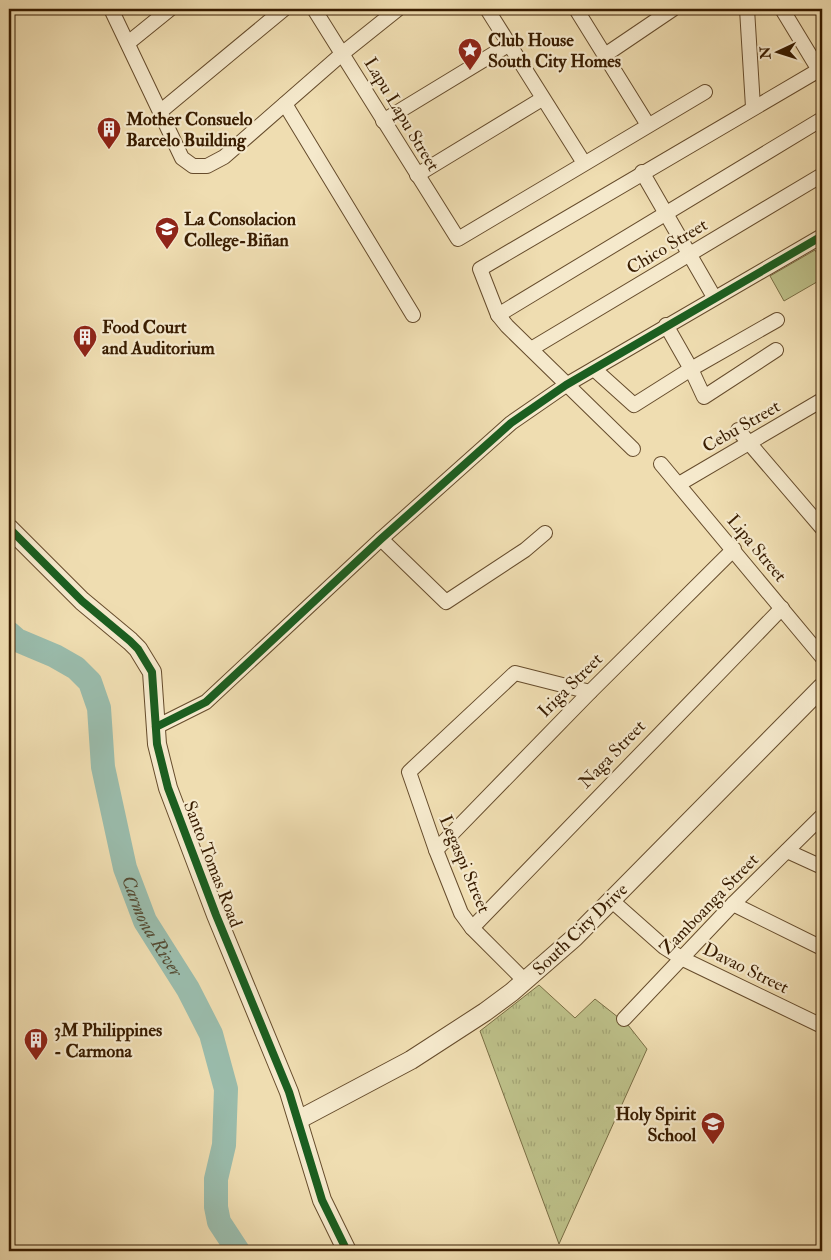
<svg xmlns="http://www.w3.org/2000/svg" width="831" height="1260" font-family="'IM FELL Double Pica',serif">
<defs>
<pattern id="grass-tufts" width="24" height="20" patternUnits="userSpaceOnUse" patternTransform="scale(1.25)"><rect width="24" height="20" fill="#bdc089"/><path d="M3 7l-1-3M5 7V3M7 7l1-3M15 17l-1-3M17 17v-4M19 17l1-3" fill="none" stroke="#a3a474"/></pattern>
</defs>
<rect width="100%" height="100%" fill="#efddb1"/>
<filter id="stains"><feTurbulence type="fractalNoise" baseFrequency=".004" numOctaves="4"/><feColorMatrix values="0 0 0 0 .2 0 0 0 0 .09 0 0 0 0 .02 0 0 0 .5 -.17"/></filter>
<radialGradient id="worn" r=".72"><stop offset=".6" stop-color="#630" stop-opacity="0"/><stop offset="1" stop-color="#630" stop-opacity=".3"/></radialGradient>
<polygon fill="url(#grass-tufts)" stroke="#7a6e44" points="539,985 575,1018 595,999 628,1025 647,1049 559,1244 480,1031"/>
<polygon fill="#bdc089" stroke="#7a6e44" points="815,250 822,263 822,279 784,301 770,276"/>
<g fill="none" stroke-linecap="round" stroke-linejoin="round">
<path stroke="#9abcac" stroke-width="24" id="s1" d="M 9,633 L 17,640 L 55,656 L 76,668 L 90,682 L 99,708 L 103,767 L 125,868 L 145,921 L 188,989 L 211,1034 L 226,1089 L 224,1145 L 216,1179 L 216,1207 L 219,1222 L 238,1251"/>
<defs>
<g id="minor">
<polyline points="111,9 182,158 193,166 207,166 224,157 343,53 398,9"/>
<polyline points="314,9 458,239 705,92"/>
<polyline points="487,9 584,163"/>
<polyline points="576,9 648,125"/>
<polyline points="747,9 753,107"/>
<polyline points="782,9 822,75"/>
<polyline points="128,43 170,9"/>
<polyline points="605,55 673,9"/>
<polyline points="285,104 413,315"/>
<polyline points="161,111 284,9"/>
<polyline points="383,121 508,45"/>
<polyline points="642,172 714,297"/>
<polyline points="417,175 542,99"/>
<polyline points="498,315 822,119"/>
<polyline points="666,325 691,369 704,397 776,350"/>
<polyline points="531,349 822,175"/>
<polyline points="594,369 634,405 691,369 777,320"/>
<polyline points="738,430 822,528"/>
<polyline points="633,449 507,326 498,315 480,269 819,70"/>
<polyline points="661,464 822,657"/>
<polyline points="679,484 822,400"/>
<polyline points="381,539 446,602 525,550 545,533"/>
<polyline points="156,727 206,702 381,539 511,423 566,385 822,236"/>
<polyline points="436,850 590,692 734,549"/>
<polyline points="787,851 822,867"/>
<polyline points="611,900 664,947 683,959 822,1026"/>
<polyline points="733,904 822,948"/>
<polyline points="472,928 782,608"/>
<polyline points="525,981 472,928 461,913 436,850 409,772 515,673 590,692"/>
<polyline points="624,1019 733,904 822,816"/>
</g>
<g id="tertiary">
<polyline points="9,528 82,601 130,641 138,649 152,672 157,744 168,788 216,915 289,1092 322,1200 347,1251"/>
<polyline points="298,1120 411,1060 485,1012 512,992 574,938 822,687"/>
</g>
</defs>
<use href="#minor" stroke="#664c2c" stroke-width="16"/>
<use href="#tertiary" stroke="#664c2c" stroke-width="20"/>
<use href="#minor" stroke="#f5e9cc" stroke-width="14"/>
<use href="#tertiary" stroke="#f5e9cc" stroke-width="18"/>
<defs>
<g id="cycleway">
<polyline points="9,528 82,601 130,641 138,649 152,672 157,744 168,788 216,915 289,1092 322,1200 347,1251"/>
<polyline points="156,727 206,702 381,539 511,423 566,385 822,236"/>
</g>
</defs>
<use href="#cycleway" stroke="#f5e9cc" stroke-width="11"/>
<use href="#cycleway" stroke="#1b5e20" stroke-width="8"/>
</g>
<defs>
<symbol id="sight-pin" viewBox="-11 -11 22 30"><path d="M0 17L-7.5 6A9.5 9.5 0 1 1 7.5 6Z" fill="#8f2418" stroke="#f5e9cc"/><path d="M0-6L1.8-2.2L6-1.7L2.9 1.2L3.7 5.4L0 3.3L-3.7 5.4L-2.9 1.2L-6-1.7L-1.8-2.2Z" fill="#fff"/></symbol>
<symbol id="building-pin" viewBox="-11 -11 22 30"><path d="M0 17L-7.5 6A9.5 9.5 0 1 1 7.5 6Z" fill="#8f2418" stroke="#f5e9cc"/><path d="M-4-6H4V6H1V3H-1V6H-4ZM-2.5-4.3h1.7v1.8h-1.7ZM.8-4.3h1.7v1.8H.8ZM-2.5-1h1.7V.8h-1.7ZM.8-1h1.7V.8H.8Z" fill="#fff"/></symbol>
<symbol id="university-pin" viewBox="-11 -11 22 30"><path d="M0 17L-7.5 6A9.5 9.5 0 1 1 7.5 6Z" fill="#8f2418" stroke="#f5e9cc"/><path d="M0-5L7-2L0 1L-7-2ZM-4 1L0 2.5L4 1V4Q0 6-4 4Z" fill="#fff"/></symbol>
<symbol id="school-pin" viewBox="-11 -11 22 30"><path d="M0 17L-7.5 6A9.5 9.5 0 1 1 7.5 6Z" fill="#8f2418" stroke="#f5e9cc"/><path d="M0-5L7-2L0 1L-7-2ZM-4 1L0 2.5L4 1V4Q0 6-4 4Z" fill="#fff"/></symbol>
</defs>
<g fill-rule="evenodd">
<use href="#sight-pin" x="456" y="36" width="28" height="38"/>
<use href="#building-pin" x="95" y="115" width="28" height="38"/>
<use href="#university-pin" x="153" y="215" width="28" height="38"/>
<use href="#building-pin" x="71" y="323" width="28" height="38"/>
<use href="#building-pin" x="22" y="1026" width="28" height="38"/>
<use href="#school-pin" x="699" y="1110" width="28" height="38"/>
</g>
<g text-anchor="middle" stroke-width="4.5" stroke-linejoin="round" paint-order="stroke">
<g font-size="18" font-weight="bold" fill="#381c00" stroke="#f5e9cc" text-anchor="start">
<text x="488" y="46">Club House<tspan x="488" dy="21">South City Homes</tspan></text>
<text x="126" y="125">Mother Consuelo<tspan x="126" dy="21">Barcelo Building</tspan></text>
<text x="184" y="225">La Consolacion<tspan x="184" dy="21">College-Biñan</tspan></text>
<text x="102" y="333">Food Court<tspan x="102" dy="21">and Auditorium</tspan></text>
<text x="54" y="1036">3M Philippines<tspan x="54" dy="21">- Carmona</tspan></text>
<text x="696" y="1120" text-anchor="end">Holy Spirit<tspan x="696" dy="21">School</tspan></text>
</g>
<g font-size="18" fill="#381c00" stroke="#f5e9cc">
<text transform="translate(402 114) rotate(59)" y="6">Lapu Lapu Street</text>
<text transform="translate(667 246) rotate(-31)" y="6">Chico Street</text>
<text transform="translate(741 426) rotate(-30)" y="6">Cebu Street</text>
<text transform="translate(757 548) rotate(50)" y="6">Lipa Street</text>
<text transform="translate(570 685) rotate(-45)" y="6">Iriga Street</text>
<text transform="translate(612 754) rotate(-46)" y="6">Naga Street</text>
<text transform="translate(213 864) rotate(69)" y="6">Santo Tomas Road</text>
<text transform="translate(465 864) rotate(67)" y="6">Legaspi Street</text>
<text transform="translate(709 904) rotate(-46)" y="6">Zamboanga Street</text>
<text transform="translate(580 929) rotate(-44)" y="6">South City Drive</text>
<text transform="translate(746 968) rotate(26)" y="6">Davao Street</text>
</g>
<g font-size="19" font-style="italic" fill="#554c34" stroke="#f5e9cc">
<text dy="7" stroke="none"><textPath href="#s1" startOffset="350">Carmona River</textPath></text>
</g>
</g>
<rect width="831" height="1260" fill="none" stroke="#efddb1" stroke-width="30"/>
<rect x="10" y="10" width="811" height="1240" fill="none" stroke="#381c00" stroke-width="2.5"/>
<rect x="15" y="15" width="801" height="1230" fill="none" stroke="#381c00"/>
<g transform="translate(778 52) rotate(266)" stroke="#f5e9cc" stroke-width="4" paint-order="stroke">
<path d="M0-4L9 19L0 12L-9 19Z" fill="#381c00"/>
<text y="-8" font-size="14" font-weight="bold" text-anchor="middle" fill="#381c00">N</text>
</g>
<rect width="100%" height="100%" filter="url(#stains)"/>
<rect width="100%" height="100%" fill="url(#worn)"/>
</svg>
